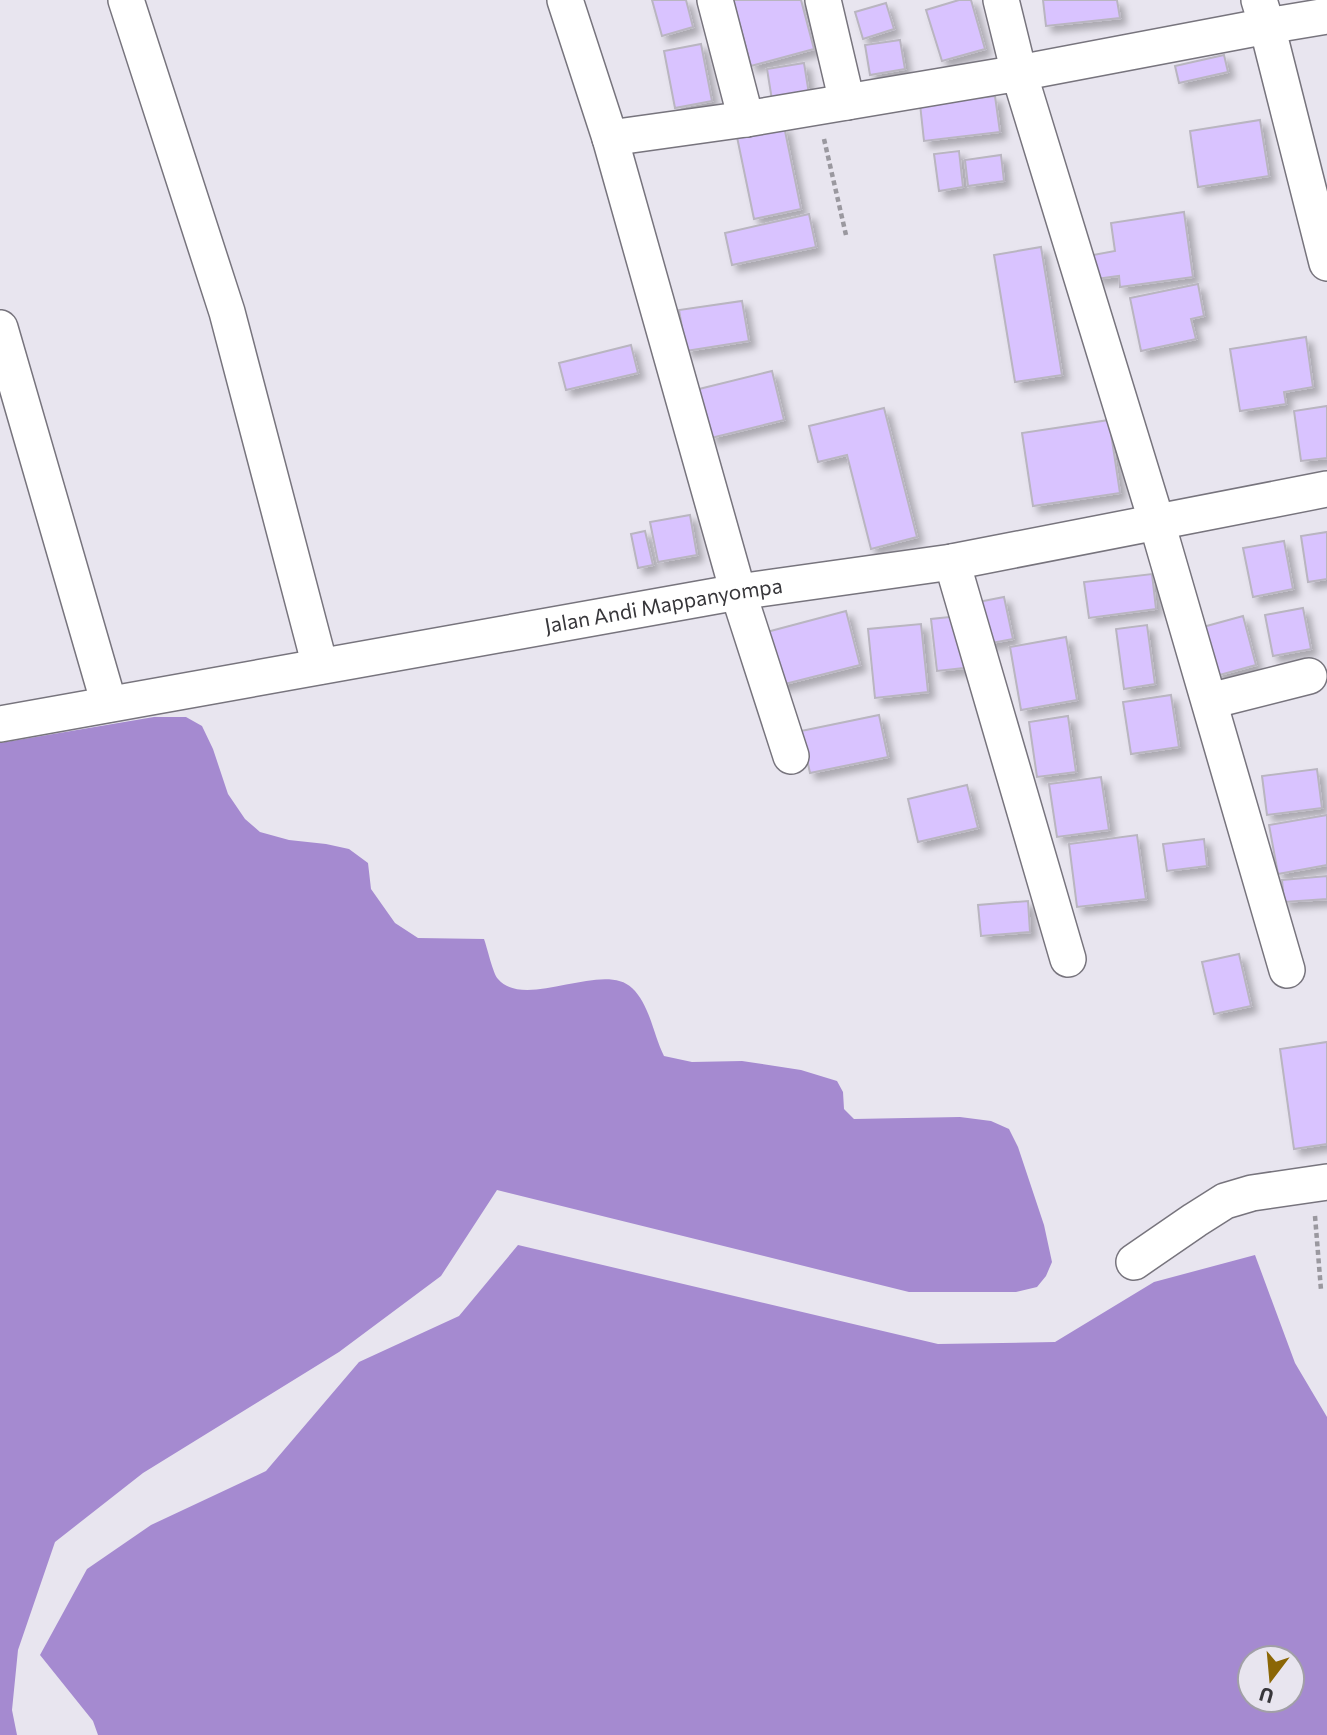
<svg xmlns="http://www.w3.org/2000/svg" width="1327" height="1735" font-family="Commissioner,sans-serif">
<defs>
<filter id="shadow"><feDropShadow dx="6" dy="6" stdDeviation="3.5" flood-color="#0004"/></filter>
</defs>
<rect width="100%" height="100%" fill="#e8e5ef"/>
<g fill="#a58ad0" fill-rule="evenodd">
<path d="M 154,717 L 186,717 L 202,726 L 213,749 L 228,794 L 245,819 L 260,832 L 289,840 L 326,844 L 349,849 L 368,863 L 371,889 L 395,923 L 418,938 L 484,939 C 487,947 493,974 498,979 C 525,1011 603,960 632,988 C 650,1005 653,1034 664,1056 L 692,1062 L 742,1061 L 801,1070 L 837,1081 L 843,1092 L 844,1109 L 854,1119 L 960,1117 L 991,1121 L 1009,1129 L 1018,1147 L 1044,1225 L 1052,1262 L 1046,1276 L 1037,1287 L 1016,1292 L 909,1292 L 497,1190 L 441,1276 L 339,1352 L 143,1473 L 55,1542 L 18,1650 L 12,1710 L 17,1735 L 0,1735 L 0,743 Z"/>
<path d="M 518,1245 L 938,1344 L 1055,1342 L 1154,1282 L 1255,1255 L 1295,1363 L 1327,1417 L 1327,1735 L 98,1735 L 93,1721 L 40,1655 L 87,1569 L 151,1525 L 266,1471 L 359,1362 L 459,1316 ZM 1292,1658 L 1292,1700 L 1250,1700 L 1250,1658 Z"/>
</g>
<g fill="#d9c3ff" stroke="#b9b5c0" stroke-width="2" filter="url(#shadow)">
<polygon points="652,0 686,0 693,27 662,36"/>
<polygon points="733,0 801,0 814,49 751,66"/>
<polygon points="959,0 971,0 985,49 942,61 926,10"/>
<polygon points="1043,0 1117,0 1120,18 1046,26"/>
<polygon points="886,3 894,29 863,39 855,12"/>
<polygon points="900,40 905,69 870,75 865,45"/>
<polygon points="701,44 712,101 675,108 664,51"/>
<polygon points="1224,55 1228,72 1179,83 1175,66"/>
<polygon points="804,63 809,94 772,100 767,69"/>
<polygon points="995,96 1000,132 924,141 920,104"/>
<polygon points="1260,120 1269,176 1198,187 1190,131"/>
<polygon points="784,126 801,209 754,219 737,137"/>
<polygon points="959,151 963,187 939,191 934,154"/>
<polygon points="1001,155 1004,181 968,186 965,160"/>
<polygon points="1184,212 1193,277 1120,287 1119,276 1096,279 1093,255 1115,251 1111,223"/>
<polygon points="809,214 816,247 732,265 725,233"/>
<polygon points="1041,247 1062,375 1015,382 994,255"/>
<polygon points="1198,284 1204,316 1191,319 1196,339 1141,351 1130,298"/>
<polygon points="742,301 749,341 686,351 679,310"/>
<polygon points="1306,337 1313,387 1284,392 1286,404 1240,411 1230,349"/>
<polygon points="631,345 638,373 566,390 559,363"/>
<polygon points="772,371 784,420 711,438 699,389"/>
<polygon points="1327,406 1327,458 1301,461 1294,411"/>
<polygon points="884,408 917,537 871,549 847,455 818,462 809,426"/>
<polygon points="1109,420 1120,493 1033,506 1022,433"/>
<polygon points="690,515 697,555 658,562 650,522"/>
<polygon points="645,531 653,565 638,568 631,534"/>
<polygon points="1327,532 1327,579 1308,582 1301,536"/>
<polygon points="1284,541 1293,589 1253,597 1243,548"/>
<polygon points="1152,574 1156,609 1089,618 1084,582"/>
<polygon points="1004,597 1013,639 981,645 973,603"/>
<polygon points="1303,608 1311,649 1273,656 1265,615"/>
<polygon points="846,611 860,665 777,686 763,633"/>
<polygon points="959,616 964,668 937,671 931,619"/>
<polygon points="1243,616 1256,665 1216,676 1203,627"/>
<polygon points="921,624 928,692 875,698 868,629"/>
<polygon points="1147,625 1155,684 1124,689 1116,629"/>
<polygon points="1066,637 1077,700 1021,710 1010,647"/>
<polygon points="1171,695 1179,747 1131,754 1123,702"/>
<polygon points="879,715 888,757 810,773 801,731"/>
<polygon points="1068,716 1076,772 1037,777 1029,722"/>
<polygon points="1317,769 1322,808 1267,815 1262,776"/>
<polygon points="1101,777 1109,830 1057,837 1049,784"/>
<polygon points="967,785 978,828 918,842 908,799"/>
<polygon points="1327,815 1327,865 1278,874 1269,825"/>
<polygon points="1137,835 1146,899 1077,907 1069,844"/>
<polygon points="1204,839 1207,866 1167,871 1163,844"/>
<polygon points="1327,876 1327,899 1284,902 1282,880"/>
<polygon points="1028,901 1030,932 981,936 978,905"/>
<polygon points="1239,954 1251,1006 1214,1014 1202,962"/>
<polygon points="1327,1042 1327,1144 1294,1149 1280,1049"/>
</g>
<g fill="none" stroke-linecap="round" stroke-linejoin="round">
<defs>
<g id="minor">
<polyline points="126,0 227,312 320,666"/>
<polyline points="565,0 610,138"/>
<polyline points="715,0 746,119"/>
<polyline points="823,0 847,102"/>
<polyline points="1001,0 1019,73 1267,26 1327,16"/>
<polyline points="1259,0 1267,26 1327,263"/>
<polyline points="0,328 109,704"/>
<polyline points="952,562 1068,959"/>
<polyline points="1210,701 1309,676"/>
<path id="s1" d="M 0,724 L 738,592 L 952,562 L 1327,489"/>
<polyline points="791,756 738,592 610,138 746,119 1019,73 1157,523 1287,970"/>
<polyline points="1134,1262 1195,1220 1225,1201 1252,1193 1327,1182"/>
</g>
</defs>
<use href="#minor" stroke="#77747d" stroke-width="38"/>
<g stroke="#9a989f" stroke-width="4.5" stroke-dasharray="5 3.5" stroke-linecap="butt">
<polyline points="824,139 846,235"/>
<polyline points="1315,1216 1321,1290"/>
</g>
<use href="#minor" stroke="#fff" stroke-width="35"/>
</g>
<g text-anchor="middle" stroke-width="6" stroke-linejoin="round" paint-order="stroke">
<g font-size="21" fill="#37363a" stroke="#e8e5ef">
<text dy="7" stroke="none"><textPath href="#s1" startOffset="674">Jalan Andi Mappanyompa</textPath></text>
</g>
</g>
<g transform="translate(1271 1679) rotate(196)"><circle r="33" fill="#e8e5ef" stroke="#a19fa7" stroke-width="2"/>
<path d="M0-5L12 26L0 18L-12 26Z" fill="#8b6605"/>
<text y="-10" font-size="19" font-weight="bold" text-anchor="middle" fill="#37363a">U</text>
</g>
</svg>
